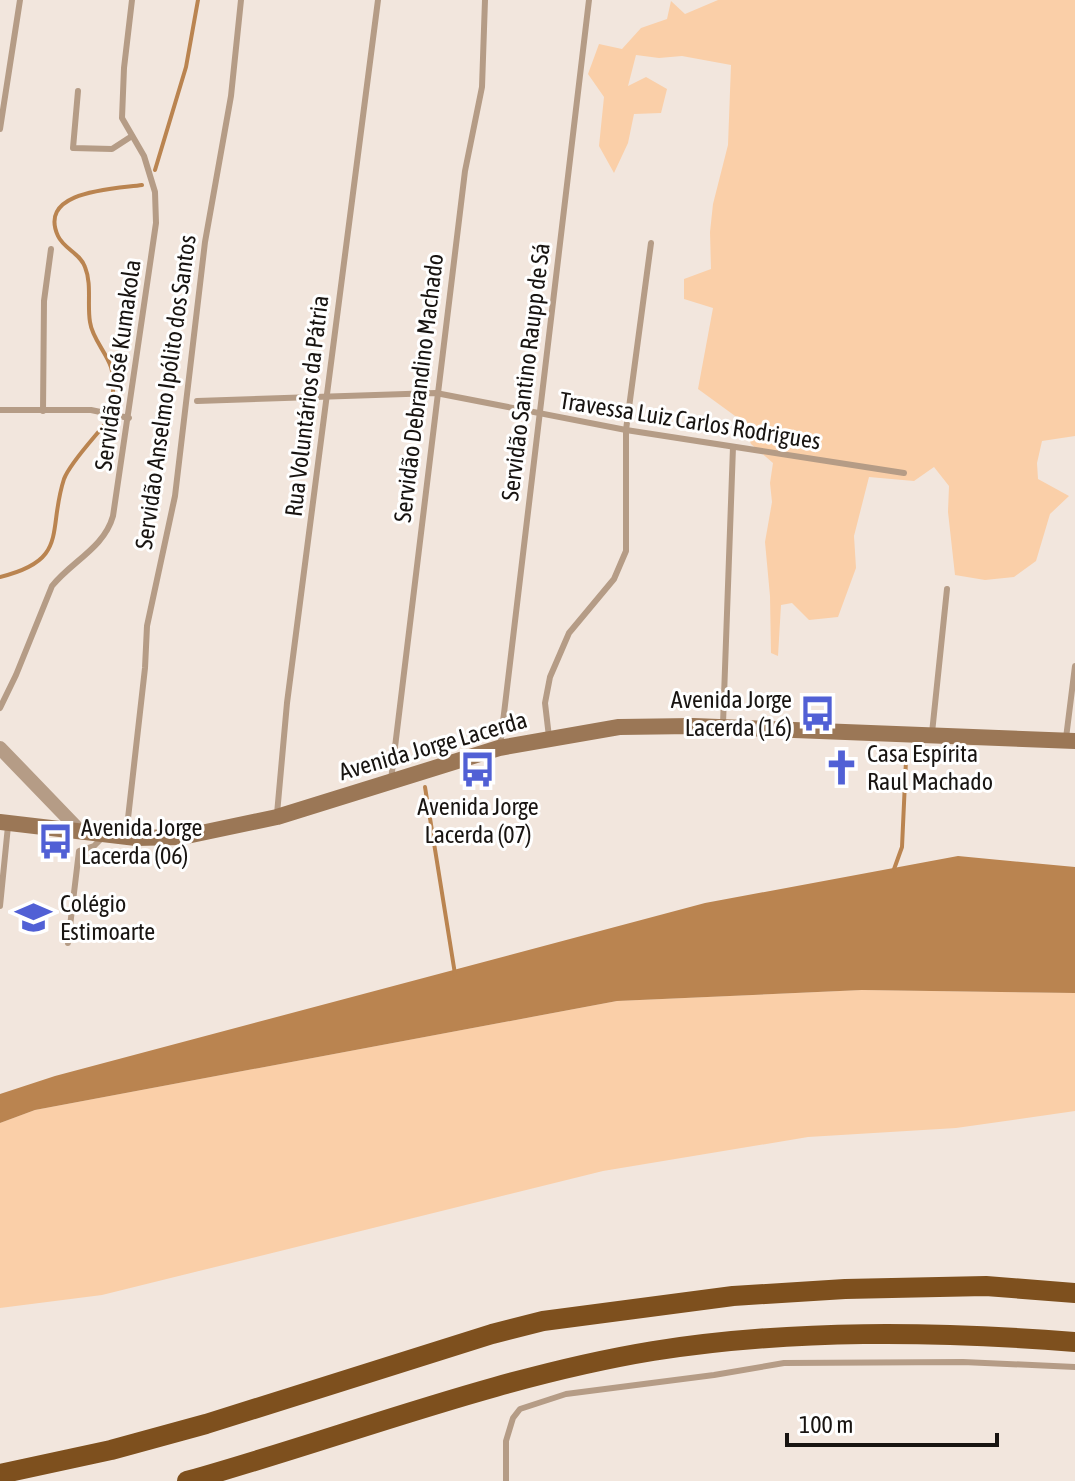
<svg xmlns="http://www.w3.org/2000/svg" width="1075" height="1481" font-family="'Asap Condensed',sans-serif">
<rect width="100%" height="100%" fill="#f2e6dd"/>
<g fill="#facfa8">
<polygon points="718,0 1075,0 1075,436 1042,441 1037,463 1038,479 1069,496 1050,514 1036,561 1014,577 985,580 955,575 948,512 949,486 934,467 914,481 869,477 854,536 856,568 838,617 809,620 792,603 781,605 778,656 771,653 770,596 765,542 772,502 770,483 773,463 751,444 742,421 698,389 713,308 684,299 684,279 711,269 710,232 713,204 728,145 731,65 682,56 659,58 636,55 628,86 646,77 667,89 661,113 634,114 628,143 614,173 599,146 604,97 588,74 599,44 622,49 641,28 667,19 671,1 685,14"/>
<polygon points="862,990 1075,993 1075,1111 956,1128 808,1137 603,1171 102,1295 0,1308 0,1123 35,1110 617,1001"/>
</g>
<polygon fill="#ba8450" points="958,856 1075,867 1075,993 862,990 617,1001 35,1110 0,1123 0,1094 55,1076 705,903"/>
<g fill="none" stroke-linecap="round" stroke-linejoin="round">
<g stroke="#ba8450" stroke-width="4">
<polyline points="155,170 186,67 198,0"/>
<path d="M 113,397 C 113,388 114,376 111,367 C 106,352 92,338 90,322 C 87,305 92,284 85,267 C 80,253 64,249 58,236 C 37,190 115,189 142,185"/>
<path d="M 0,577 C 70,560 47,531 64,479 C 70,463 94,438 105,424"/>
<polyline points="425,787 455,974"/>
<polyline points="893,872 902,847 906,760"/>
</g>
<g stroke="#b59c86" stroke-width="6">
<polyline points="78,91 73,148 112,149 132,136"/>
<polyline points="0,129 20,0"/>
<polyline points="197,401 436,393 626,430 904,473"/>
<polyline points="0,410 91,410 129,418"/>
<polyline points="43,411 44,301 51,249"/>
<path d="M 0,708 L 16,675 L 52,586 C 72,561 104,548 113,516 L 156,223 L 155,192 L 144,156 L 122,118 L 124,68 L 132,0"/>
<polyline points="723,724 733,447"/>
<polyline points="932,733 947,589"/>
<polyline points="549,737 545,703 550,677 569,633 614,579 626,551 626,430 651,243"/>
<polyline points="1066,738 1075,666"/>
<polyline points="500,747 589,0"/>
<polyline points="391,780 465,171 482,87 485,0"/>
<polyline points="277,814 287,703 378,0"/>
<polyline points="126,836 145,668 147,626 175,496 205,242 231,96 241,0"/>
<polyline points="0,906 8,826"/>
<polyline points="68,943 79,851 94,846 103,837"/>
<polyline points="506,1481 506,1441 513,1418 520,1409 566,1394 714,1375 784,1363 963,1362 1075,1367"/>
</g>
<polyline stroke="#b59c86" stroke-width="14" points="0,748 81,832"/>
<polyline stroke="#9b7756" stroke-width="16" points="0,822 136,838 182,837 277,817 499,748 619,727 693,726 1075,741"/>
<g stroke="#7e501e" stroke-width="20">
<polyline points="0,1474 111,1450 206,1424 492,1334 543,1321 733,1296 845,1289 986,1286 1075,1293"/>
<path d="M 187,1481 C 341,1438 495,1377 653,1351 C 792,1329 935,1331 1075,1342"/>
</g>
</g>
<defs>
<symbol id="bus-bare" viewBox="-9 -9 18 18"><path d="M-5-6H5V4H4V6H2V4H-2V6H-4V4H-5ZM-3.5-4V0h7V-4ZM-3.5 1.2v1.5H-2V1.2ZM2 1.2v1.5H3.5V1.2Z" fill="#5160d5" stroke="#fff" stroke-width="2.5" paint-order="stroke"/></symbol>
<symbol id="church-bare" viewBox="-9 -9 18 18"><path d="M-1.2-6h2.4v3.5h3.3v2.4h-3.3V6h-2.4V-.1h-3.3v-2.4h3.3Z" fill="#5160d5" stroke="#fff" stroke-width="2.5" paint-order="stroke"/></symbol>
<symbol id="school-bare" viewBox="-9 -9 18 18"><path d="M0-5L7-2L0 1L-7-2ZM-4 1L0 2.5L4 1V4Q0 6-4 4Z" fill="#5160d5" stroke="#fff" stroke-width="2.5" paint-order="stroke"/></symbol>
</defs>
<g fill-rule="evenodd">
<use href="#bus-bare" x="792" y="688" width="51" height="51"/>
<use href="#church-bare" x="816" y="742" width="51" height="51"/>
<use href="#bus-bare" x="452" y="744" width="51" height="51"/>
<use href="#bus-bare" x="30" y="816" width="51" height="51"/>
<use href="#school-bare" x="8" y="892" width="51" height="51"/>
</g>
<g text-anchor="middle" stroke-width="6" stroke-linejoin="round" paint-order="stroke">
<g font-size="24" fill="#181411" stroke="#fff">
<text transform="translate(118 365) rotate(-82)" y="8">Servidão José Kumakola</text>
<text transform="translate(526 372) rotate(-83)" y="8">Servidão Santino Raupp de Sá</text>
<text transform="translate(419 388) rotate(-83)" y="8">Servidão Debrandino Machado</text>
<text transform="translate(166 392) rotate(-82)" y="8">Servidão Anselmo Ipólito dos Santos</text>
<text transform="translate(307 406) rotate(-83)" y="8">Rua Voluntários da Pátria</text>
<text transform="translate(690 421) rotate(9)" y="8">Travessa Luiz Carlos Rodrigues</text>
<text transform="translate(433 746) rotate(-16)" y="8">Avenida Jorge Lacerda</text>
</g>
<g font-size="24" fill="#181411" stroke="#fff" text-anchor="start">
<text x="792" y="708" text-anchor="end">Avenida Jorge<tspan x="792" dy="28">Lacerda (16)</tspan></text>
<text x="867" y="762">Casa Espírita<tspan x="867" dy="28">Raul Machado</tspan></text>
<text x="478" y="815" text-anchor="middle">Avenida Jorge<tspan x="478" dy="28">Lacerda (07)</tspan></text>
<text x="81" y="836">Avenida Jorge<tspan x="81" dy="28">Lacerda (06)</tspan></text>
<text x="60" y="912">Colégio<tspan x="60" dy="28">Estimoarte</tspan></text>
</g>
</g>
<path d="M787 1433v12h210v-12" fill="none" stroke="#181411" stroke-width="4"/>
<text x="799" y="1433" font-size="24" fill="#181411" stroke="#ffffff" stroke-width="6" paint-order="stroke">100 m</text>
</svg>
